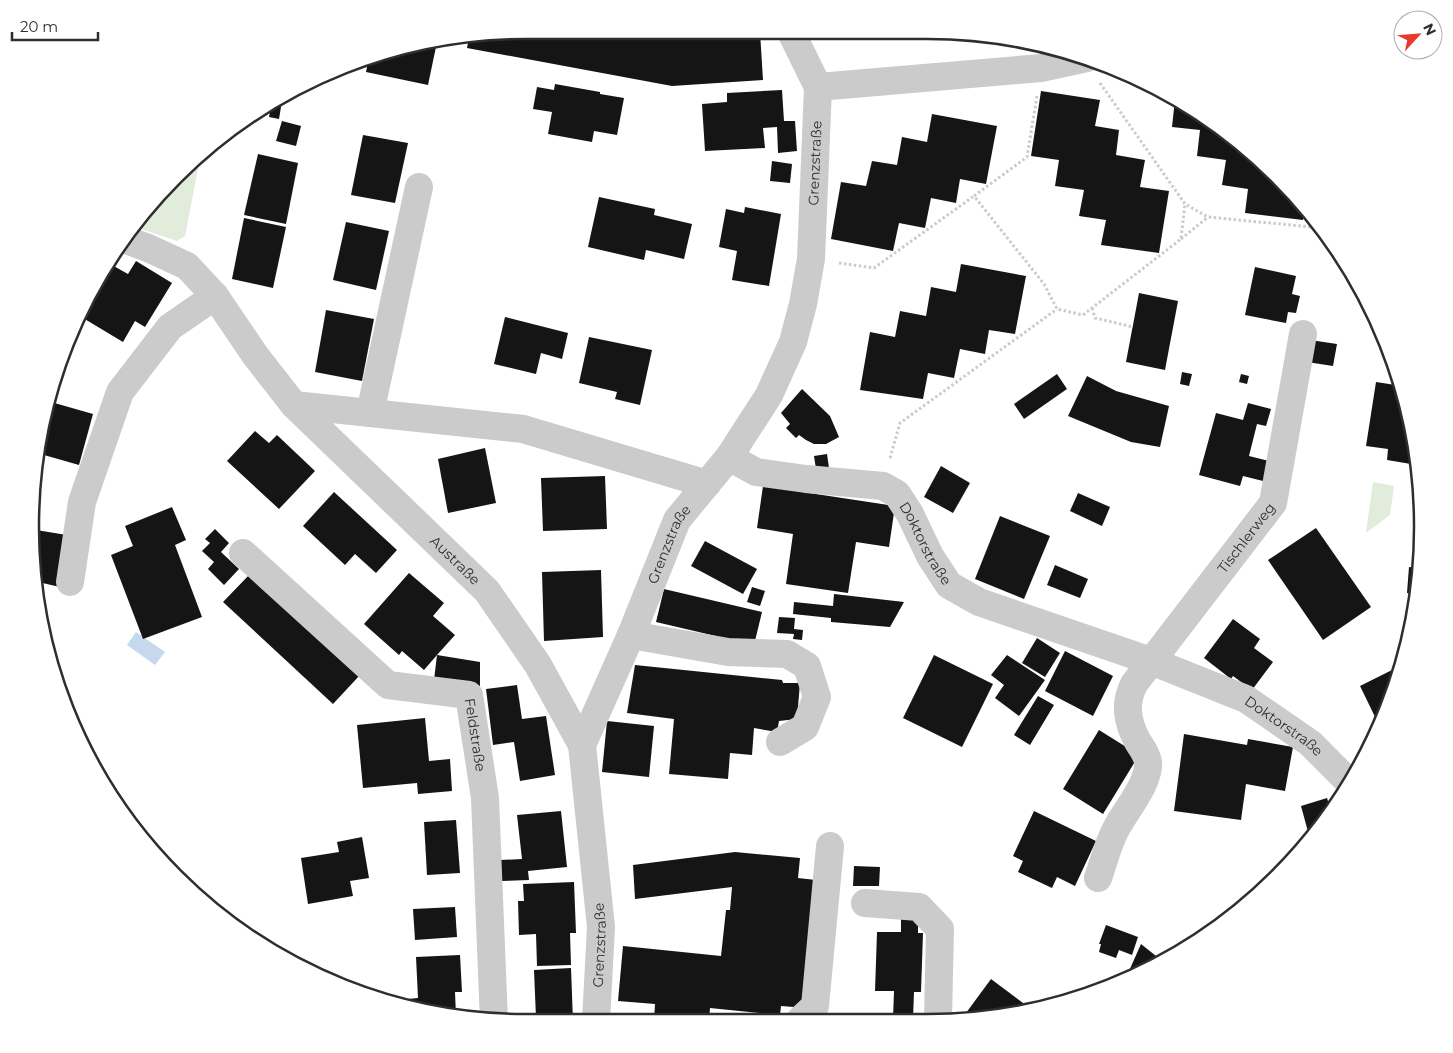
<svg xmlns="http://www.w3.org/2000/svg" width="1453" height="1053" font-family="Montserrat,sans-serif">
<rect width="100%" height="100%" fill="#fff"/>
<g fill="#e1ecdb">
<polygon points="200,158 185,236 177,241 135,227 153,199"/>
<polygon points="1373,482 1394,486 1390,515 1366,533"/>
</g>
<polygon fill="#c6d8ec" points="136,632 165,652 155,665 127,645"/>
<g fill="#151515">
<polygon points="527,30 736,30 736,34 760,32 763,80 672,86 467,48 469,38"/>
<polygon points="437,42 428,85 366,72 369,57 398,47"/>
<polygon points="319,77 317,87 305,85 307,83"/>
<polygon points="555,84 600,92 600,94 624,98 617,135 594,131 592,142 548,134 552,112 533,109 537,87 554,90"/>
<polygon points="782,90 784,121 795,121 797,151 778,153 777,127 763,128 765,148 705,151 702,104 727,102 727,93"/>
<polygon points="1041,91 1100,100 1095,126 1119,130 1116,155 1145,160 1140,187 1169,191 1159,253 1101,245 1106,220 1079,216 1084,190 1055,186 1059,160 1031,156"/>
<polygon points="1175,99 1202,114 1254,153 1304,207 1303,220 1245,213 1248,189 1222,185 1226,160 1197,156 1200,130 1172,127"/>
<polygon points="276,100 282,101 279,119 269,117 272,102"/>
<polygon points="932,114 997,126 986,184 960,179 956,203 931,198 925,228 899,223 893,251 831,239 841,182 866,186 872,161 897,165 902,137 927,142"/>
<polygon points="282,121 301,126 296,146 276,141"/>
<polygon points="363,135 408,143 395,203 351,195"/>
<polygon points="258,154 298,163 286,224 244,215"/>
<polygon points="772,161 792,164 790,183 770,181"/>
<polygon points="599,197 655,209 654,215 692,224 684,259 646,250 644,260 588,247"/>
<polygon points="745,207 781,214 769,286 732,280 737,251 719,247 726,209 744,213"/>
<polygon points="244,218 286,227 273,288 232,279"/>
<polygon points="346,222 389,231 376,290 333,280"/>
<polygon points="136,261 172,283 145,327 135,321 123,342 78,315 81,307 110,264 128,274"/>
<polygon points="961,264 1026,276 1015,334 989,330 985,354 960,349 954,378 928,373 923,399 860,390 870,332 895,337 900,311 926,316 931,287 956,292"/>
<polygon points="1255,267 1296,276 1292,294 1300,296 1296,313 1288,312 1286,323 1245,315"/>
<polygon points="1139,293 1178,301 1165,370 1126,362"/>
<polygon points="326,310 374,319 362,381 315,372"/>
<polygon points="505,317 568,333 562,359 541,353 536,374 494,364"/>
<polygon points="1379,325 1385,343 1376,341"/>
<polygon points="589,337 652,350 640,405 615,399 617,392 579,383"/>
<polygon points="1310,340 1337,344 1333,366 1307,362"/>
<polygon points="1182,372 1192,374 1189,386 1180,384"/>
<polygon points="1057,374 1067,389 1024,419 1014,404"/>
<polygon points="1241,374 1249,376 1247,384 1239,382"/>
<polygon points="1087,376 1116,391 1169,406 1160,447 1131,442 1068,416"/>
<polygon points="1376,382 1402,386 1406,398 1417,465 1387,460 1388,449 1366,446"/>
<polygon points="802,389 830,416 839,437 826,444 814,444 806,440 799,435 796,438 786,428 790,424 781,413"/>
<polygon points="51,402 93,414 79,465 37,453"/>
<polygon points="1248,403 1271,409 1266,426 1257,424 1249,456 1273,462 1267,482 1243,476 1240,486 1199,475 1216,413 1243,420"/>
<polygon points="255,431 269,443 277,435 315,471 279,509 227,461"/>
<polygon points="485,448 496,503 448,513 438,459"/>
<polygon points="827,454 829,468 816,469 814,456"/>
<polygon points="941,466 970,483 953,513 924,497"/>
<polygon points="605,476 607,529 543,531 541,478"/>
<polygon points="763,486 895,506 889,547 856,542 848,593 786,584 793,534 757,528"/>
<polygon points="334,492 397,550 376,573 355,554 345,565 303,526"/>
<polygon points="1078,493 1110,507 1102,526 1070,511"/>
<polygon points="172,507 186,540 175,545 202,617 143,639 111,555 133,546 125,526"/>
<polygon points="1000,516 1050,536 1024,599 975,579"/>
<polygon points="1316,528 1371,607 1323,640 1268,560"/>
<polygon points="30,529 73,536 64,588 34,581"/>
<polygon points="215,529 229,543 221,552 239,569 224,585 208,569 214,562 202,551 210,543 205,539"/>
<polygon points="705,541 757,569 743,594 691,566"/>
<polygon points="1055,565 1088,579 1080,598 1047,585"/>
<polygon points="1409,567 1420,568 1418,594 1407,593"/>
<polygon points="601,570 603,637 544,641 542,572"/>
<polygon points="251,573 360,675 333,704 223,602"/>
<polygon points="409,573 444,603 433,616 455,635 437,655 480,662 480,686 434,680 437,655 424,670 402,651 399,655 364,624"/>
<polygon points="752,587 765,591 760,606 747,602"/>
<polygon points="664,589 762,612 754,645 656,622"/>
<polygon points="834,594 904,602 890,627 831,622 831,618 793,614 794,602 833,606"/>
<polygon points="779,617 795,618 794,629 803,630 802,640 793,639 794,634 777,633"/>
<polygon points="1233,619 1260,639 1254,648 1273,662 1252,690 1233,676 1231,679 1204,658"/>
<polygon points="1037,638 1060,653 1045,677 1022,663"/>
<polygon points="1065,651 1113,676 1093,716 1045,691"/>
<polygon points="934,655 993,684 962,747 903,718"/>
<polygon points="1007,655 1045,680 1019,716 995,698 1004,685 991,675"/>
<polygon points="635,665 782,680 783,683 800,683 797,719 779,721 777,732 754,728 752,755 730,753 728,779 669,774 674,719 627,713"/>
<polygon points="1402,665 1397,686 1379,725 1360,686"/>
<polygon points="517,685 522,719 546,716 555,775 520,781 514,742 493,745 486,689"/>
<polygon points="1038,696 1054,705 1030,745 1014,735"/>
<polygon points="425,718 429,761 450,759 452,791 418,794 417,783 363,788 357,725"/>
<polygon points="607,721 654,726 649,777 602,772"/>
<polygon points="1099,730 1139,755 1103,814 1063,789"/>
<polygon points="1184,734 1247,745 1248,739 1293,747 1285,791 1246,784 1241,820 1174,811"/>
<polygon points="1327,798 1331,811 1310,839 1301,806"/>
<polygon points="561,811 567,867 528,871 529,880 501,881 500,860 522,859 517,815"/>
<polygon points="1034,811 1096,841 1075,886 1057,877 1052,888 1018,872 1023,861 1013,856"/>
<polygon points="456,820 460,873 427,875 424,822"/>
<polygon points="362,837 369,878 350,881 353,896 308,904 301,858 339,852 337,842"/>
<polygon points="735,852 800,858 798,878 816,880 806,1008 781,1006 780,1015 710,1008 709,1021 654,1021 655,1004 618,1001 623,946 721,956 726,910 730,910 732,887 635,899 633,865"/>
<polygon points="854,866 880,867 879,886 853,886"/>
<polygon points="574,882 576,933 570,933 571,965 537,966 536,934 519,935 518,901 524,901 523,884"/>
<polygon points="455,907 457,937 415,940 413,909"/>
<polygon points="901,918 918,918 918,933 923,933 921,992 914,992 913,1019 893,1019 894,991 875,991 877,932 901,932"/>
<polygon points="1106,925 1138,937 1132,955 1119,950 1116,958 1099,952 1101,944 1099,944"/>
<polygon points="1141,944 1161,960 1135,975 1129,971"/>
<polygon points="460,955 462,992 455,992 456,1016 407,1008 407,999 418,998 416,957"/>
<polygon points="571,968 573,1021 530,1022 530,1019 536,1018 534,970"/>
<polygon points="991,979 1023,1003 1016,1012 992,1019 973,1019 966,1013"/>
</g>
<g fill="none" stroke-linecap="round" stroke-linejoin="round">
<g stroke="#cbcbcb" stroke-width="3" stroke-dasharray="2.5 2.5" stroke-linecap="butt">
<polyline points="1100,83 1185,204 1208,217 1311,227 1313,216"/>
<polyline points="1037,96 1027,157 974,196 1044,284 1057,309 1083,315 1181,239 1185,204"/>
<polyline points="1181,239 1208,217"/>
<polyline points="839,263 874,268 974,196"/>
<polyline points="1092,308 1095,318 1133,327"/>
<polyline points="890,458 900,423 1057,309"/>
</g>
<g stroke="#cbcbcb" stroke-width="28">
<polyline points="818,87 1041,68 1087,58"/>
<path id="s1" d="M 126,240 L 148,248 L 187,266 L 215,296 L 255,355 L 294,405 L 487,591 L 538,665 L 582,745"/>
<polyline points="294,405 523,429 707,484"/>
<polyline points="370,413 419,187"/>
<path id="s2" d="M 729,457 L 756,472 L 806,479 L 883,486 L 897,494 L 910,514 L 930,556 L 949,585 L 979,602 L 1151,661 L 1246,699 L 1310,743 L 1350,783"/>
<path id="s3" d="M 243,553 L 388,685 L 469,695 L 485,798 L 494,1022"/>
<polyline points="70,582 82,502 120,392 170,327 215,296"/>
<polyline points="631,635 728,652 787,654 807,666 817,697 805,727 780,742"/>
<path id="s4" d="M 1098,878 C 1104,861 1108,843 1117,827 C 1126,810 1150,782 1148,762 C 1147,755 1142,748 1138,742 C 1127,722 1124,704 1134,684 L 1273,503 L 1303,334"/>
<polyline points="865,903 919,907 940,929 938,1019"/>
<polyline points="800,1020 815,1006 830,846"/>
<path id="s5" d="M 596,1021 L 601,927 L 582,745 L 631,635 L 677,520 L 729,457 L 769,395 L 793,342 L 803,304 L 811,259 L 818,87 L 790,30"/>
</g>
</g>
<g text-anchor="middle" stroke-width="5" stroke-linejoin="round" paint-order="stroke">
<g font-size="14" fill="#2e2e2e" stroke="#fff">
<text dy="5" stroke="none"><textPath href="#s5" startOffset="916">Grenzstraße</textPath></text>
<text dy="5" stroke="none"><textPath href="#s4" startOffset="395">Tischlerweg</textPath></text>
<text dy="5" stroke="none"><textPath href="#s2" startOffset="232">Doktorstraße</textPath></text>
<text dy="5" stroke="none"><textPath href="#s5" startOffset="496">Grenzstraße</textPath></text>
<text dy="5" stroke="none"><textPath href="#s1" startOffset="466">Austraße</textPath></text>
<text dy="5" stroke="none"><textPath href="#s2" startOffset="645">Doktorstraße</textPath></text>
<text dy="5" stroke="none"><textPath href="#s3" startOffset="318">Feldstraße</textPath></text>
<text dy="5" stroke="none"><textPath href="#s5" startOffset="76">Grenzstraße</textPath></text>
</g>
</g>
<path d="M0 0H1453V1053H0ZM526 39H927A487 487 0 0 1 1414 526V527A487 487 0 0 1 927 1014H526A487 487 0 0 1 39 527V526A487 487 0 0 1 526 39Z" fill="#fff" fill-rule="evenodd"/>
<path fill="none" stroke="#2e2e2e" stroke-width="2.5" d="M526 39H927A487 487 0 0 1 1414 526V527A487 487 0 0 1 927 1014H526A487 487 0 0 1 39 527V526A487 487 0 0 1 526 39Z"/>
<g transform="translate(1418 35) rotate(64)"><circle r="24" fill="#ffffff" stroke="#ababab"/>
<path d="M0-4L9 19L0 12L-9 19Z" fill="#e9382c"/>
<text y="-8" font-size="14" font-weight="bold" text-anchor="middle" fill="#2e2e2e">N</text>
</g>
<path d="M12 32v8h86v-8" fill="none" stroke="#2e2e2e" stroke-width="2.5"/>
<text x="20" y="32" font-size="15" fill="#2e2e2e" stroke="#ffffff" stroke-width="4" paint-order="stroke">20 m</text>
</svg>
